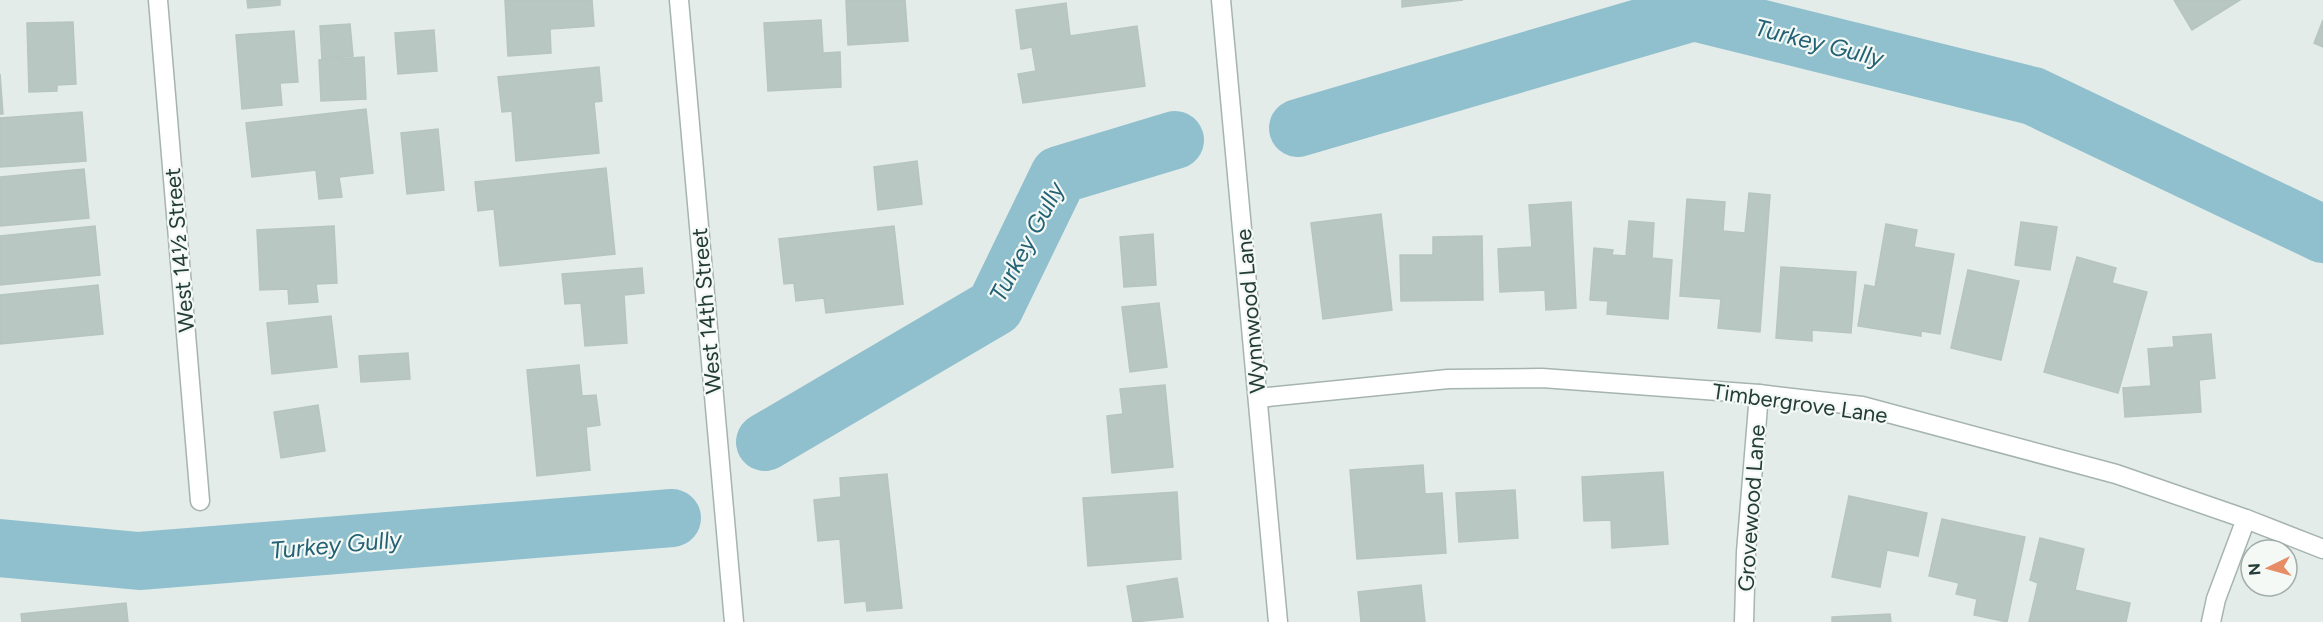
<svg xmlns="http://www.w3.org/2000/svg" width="2323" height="622" font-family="Figtree,sans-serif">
<rect width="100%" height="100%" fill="#e3ece9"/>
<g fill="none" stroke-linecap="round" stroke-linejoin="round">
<g stroke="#90c0cd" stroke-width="58">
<polyline points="1298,128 1694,12 2033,96 2323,234"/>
<polyline points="765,442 995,307 1059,175 1175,140"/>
<polyline points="0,548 139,561 672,518"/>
</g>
</g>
<g fill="#b9c7c2" stroke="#b6c5c0" stroke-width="1.5">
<polygon points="247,0 280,0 280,5 248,8"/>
<polygon points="505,0 592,0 594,26 550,29 551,53 508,56"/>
<polygon points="846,0 905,0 908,41 848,45"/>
<polygon points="1402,0 1463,0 1402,7"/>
<polygon points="2174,0 2240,0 2192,30"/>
<polygon points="1066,3 1070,36 1137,26 1145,86 1023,103 1018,74 1036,71 1032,47 1021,49 1016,10"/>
<polygon points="821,20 823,53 840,52 841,87 768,91 764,23"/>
<polygon points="2323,20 2323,47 2314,43"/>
<polygon points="73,22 76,84 57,85 57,91 29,92 27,23"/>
<polygon points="350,24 353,56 322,59 320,26"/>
<polygon points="434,30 437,71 398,74 395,33"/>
<polygon points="294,31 298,82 280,83 282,105 242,109 236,35"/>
<polygon points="364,57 366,99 321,101 319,60"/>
<polygon points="599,67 602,101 594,102 599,153 516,161 512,111 502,112 498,77"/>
<polygon points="0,74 3,114 0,114"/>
<polygon points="366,109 373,173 339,177 342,197 319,199 316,170 252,177 246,123"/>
<polygon points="82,112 86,161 0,167 0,118"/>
<polygon points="438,129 444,190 407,194 401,133"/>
<polygon points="917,161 922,204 878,210 874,167"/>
<polygon points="606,168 615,254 500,266 494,209 478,211 475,182"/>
<polygon points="84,169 89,218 0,226 0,177"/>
<polygon points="1749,193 1770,195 1760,332 1718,328 1721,299 1680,296 1687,199 1725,202 1723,231 1745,233"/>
<polygon points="1571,202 1576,308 1546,310 1545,290 1500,292 1498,249 1532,247 1529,205"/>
<polygon points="1381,214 1392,310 1323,319 1311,223"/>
<polygon points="1629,221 1654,223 1652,258 1672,260 1668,319 1607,314 1608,301 1590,300 1594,248 1613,250 1612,255 1626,256"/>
<polygon points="2021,222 2057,227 2050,270 2015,265"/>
<polygon points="1886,224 1917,230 1914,247 1954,254 1940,334 1921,331 1921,336 1858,326 1865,285 1875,287"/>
<polygon points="95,226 100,275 0,285 0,236"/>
<polygon points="334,226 337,283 316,284 318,302 289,304 288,289 260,290 257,230"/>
<polygon points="894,226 903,304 826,313 824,298 796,301 794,283 784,284 779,239"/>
<polygon points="1153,234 1156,285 1124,287 1120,237"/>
<polygon points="1482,236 1483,300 1401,301 1400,255 1433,255 1433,237"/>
<polygon points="2077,257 2116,268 2112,283 2147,292 2118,393 2044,372"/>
<polygon points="1781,267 1856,272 1851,333 1812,330 1812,341 1776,338"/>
<polygon points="642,268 644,293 624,295 627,343 585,346 581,303 565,304 562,274"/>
<polygon points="1968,270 2019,281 2001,360 1951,348"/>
<polygon points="98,285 103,334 0,344 0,295"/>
<polygon points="1159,303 1167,367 1130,372 1122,307"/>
<polygon points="331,316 337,367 272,374 267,323"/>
<polygon points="2211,334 2215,378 2199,380 2201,412 2125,417 2123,388 2151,386 2148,349 2174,347 2173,337"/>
<polygon points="408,353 410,379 361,382 359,356"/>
<polygon points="579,365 582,396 596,395 600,425 586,427 590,470 537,476 527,370"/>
<polygon points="1165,385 1173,467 1112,473 1107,416 1123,414 1120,389"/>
<polygon points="318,405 325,451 281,458 274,412"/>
<polygon points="1423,465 1425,494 1442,493 1446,553 1357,559 1350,470"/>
<polygon points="1663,472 1668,544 1612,548 1611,520 1584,521 1582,477"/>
<polygon points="887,474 902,608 867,611 866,601 845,603 840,539 818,541 814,500 841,497 840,478"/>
<polygon points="1515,490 1518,538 1459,542 1456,493"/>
<polygon points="1177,492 1181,559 1088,566 1083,498"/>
<polygon points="1849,496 1927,513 1918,556 1887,550 1880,587 1832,577"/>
<polygon points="1942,519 2025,537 2007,622 1974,615 1977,599 1956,594 1959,583 1929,576"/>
<polygon points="2040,538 2084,549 2075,590 2130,603 2126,622 2029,622 2038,583 2030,580"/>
<polygon points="1177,578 1183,617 1133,622 1127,586"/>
<polygon points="1421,585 1425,622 1361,622 1358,592"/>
<polygon points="126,603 128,622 22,622 21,614"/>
<polygon points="1890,614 1891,622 1832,622 1832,617"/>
</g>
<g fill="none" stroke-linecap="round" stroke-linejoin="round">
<defs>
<g id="street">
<polyline points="158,0 200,501"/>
<polyline points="679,0 734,622"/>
<polyline points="1221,0 1278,622"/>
<polyline points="1258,398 1448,379 1542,378 1759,394 1862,406 2116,474 2246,519 2323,549"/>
<polyline points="1744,622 1746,552 1759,394"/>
<polyline points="2211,622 2216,599 2246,519"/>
</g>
</defs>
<use href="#street" stroke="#a6b4b0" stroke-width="21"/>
<use href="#street" stroke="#fff" stroke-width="18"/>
</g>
<g text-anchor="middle" stroke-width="4.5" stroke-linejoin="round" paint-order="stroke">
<g font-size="22" fill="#243c37" stroke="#f4f9f6">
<text transform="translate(179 250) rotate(-95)" y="8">West 14½ Street</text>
<text transform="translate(706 311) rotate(-95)" y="8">West 14th Street</text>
<text transform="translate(1250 311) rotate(-95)" y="8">Wynnwood Lane</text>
<text transform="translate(1800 403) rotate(8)" y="8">Timbergrove Lane</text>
<text transform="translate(1751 508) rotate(-86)" y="8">Grovewood Lane</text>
</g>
<g font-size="24" font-style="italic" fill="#236174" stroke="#f4f9f6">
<text transform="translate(1819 43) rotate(14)" y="8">Turkey Gully</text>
<text transform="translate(1027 242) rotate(-62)" y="8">Turkey Gully</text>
<text transform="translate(336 545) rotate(-5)" y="8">Turkey Gully</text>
</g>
</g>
<g transform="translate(2269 568) rotate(265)"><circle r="28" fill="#f4f9f6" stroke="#a1adaa" stroke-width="1.5"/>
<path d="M0-4.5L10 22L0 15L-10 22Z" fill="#e78d66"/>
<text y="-9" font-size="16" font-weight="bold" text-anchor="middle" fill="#243c37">N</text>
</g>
</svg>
